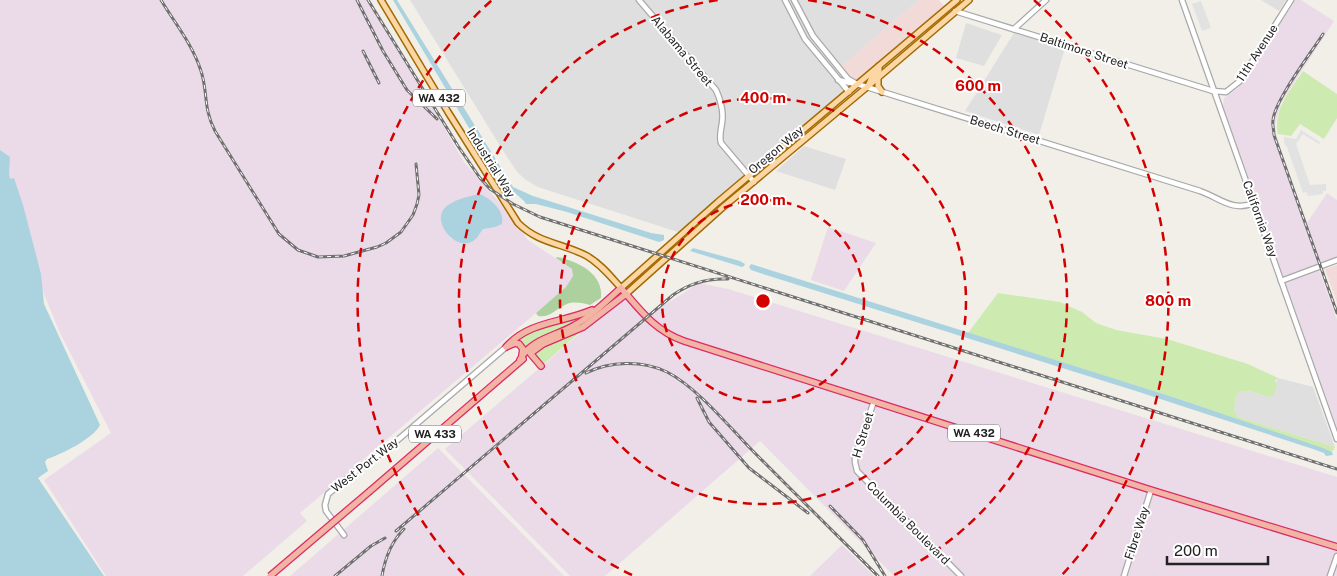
<svg xmlns="http://www.w3.org/2000/svg" width="1337" height="576" font-family="'Public Sans',sans-serif">
<rect width="100%" height="100%" fill="#f2efe9"/>
<g fill="#e0dfdf">
<polygon points="410,0 919,0 841,67 858,81 681,233 538,187 526,180 518,173 507,157"/>
<polygon points="1261,0 1286,0 1279,11"/>
<polygon points="966,23 1002,35 984,66 956,58"/>
<polygon points="1014,33 1065,48 1039,135 965,111"/>
<polygon points="804,146 846,159 835,190 776,171"/>
<polygon points="1278,378 1313,387 1335,447 1238,417 1234,410 1236,397 1241,391 1249,391 1269,397"/>
</g>
<g fill="#f2dad9">
<polygon points="919,0 939,0 945,7 858,81 851,79 841,67"/>
<polygon points="1337,265 1337,303 1325,269"/>
</g>
<g fill="#ebdbe8">
<polygon points="0,0 370,0 464,162 500,203 528,240 572,269 573,276 566,287 530,318 300,513 307,521 243,576 106,576 44,480 111,433 60,333 0,187"/>
<polygon points="1295,0 1301,0 1334,21 1281,103 1275,124 1276,136 1307,223 1327,193 1337,200 1337,257 1317,264 1337,320 1337,428 1223,106 1224,98 1239,87"/>
<polygon points="828,227 876,243 844,291 811,280"/>
<polygon points="699,283 728,289 1337,477 1337,576 894,576 760,441 605,576 570,576 445,449 626,294 646,317"/>
<polygon points="438,448 564,576 290,576"/>
<polygon points="842,545 874,576 810,576"/>
</g>
<g fill="#cdebb0">
<path d="M 1303,71 L 1337,94 L 1337,118 L 1324,139 L 1300,124 L 1291,136 L 1278,134 C 1273,109 1290,91 1303,71 Z"/>
<polygon points="998,293 1060,302 1082,312 1096,323 1116,330 1167,339 1248,364 1278,378 1275,381 1277,386 1274,394 1269,397 1249,391 1241,391 1236,397 1234,410 1238,417 1335,447 1332,452 1179,399 968,333"/>
<polygon points="598,307 583,320 523,351 511,341 519,335"/>
<polygon points="575,331 578,334 541,366 530,353"/>
</g>
<path fill="#add19e" d="M 557,257 C 578,261 604,274 601,298 L 590,305 C 583,303 574,301 567,304 C 555,309 551,318 538,316 L 536,313 L 566,287 L 573,276 L 572,269 L 556,258 Z"/>
<g fill="#e2e2e2">
<polygon points="1201,1 1211,28 1202,31 1192,4"/>
<polygon points="1301,130 1320,142 1319,144 1303,134 1296,144 1310,185 1326,184 1326,191 1323,191 1323,194 1308,196 1306,192 1303,193 1287,147 1284,143 1284,137 1296,139"/>
</g>
<g fill="#aad3df">
<polygon points="393,0 397,0 513,187 533,196 651,233 664,235 664,240 659,242 567,212 536,204 526,204 524,201 505,184 472,133"/>
<path d="M 0,150 L 10,157 L 9,174 L 10,179 L 14,178 L 23,205 L 41,274 L 44,304 L 100,425 C 93,439 62,454 47,459 L 45,462 L 48,471 L 38,478 L 104,576 L 0,576 Z"/>
<path d="M 480,194 C 491,199 505,211 502,224 L 495,227 L 483,229 C 480,233 477,239 473,241 C 457,252 432,223 444,209 C 451,200 470,196 480,194 Z"/>
<polygon points="693,248 740,261 745,264 744,266 742,267 690,251"/>
<polygon points="751,264 1179,399 1323,448 1332,452 1333,455 1326,456 1324,453 1313,449 1139,392 760,273 751,270 749,267"/>
</g>
<g fill="none" stroke-linecap="round" stroke-linejoin="round">
<defs>
<g id="tertiary">
<path d="M 639,0 L 716,90 C 721,101 724,111 722,123 C 721,130 719,136 721,143 L 754,182"/>
<polyline points="785,0 805,39 849,92"/>
<path d="M 794,0 L 813,36 L 848,79 L 857,84 L 1200,191 C 1220,198 1232,212 1254,203"/>
<polyline points="1182,0 1337,439"/>
<polyline points="955,11 1213,91 1226,92 1240,81 1291,0"/>
<polyline points="1014,29 1046,0"/>
<polyline points="838,80 855,84"/>
<polyline points="1281,281 1337,260"/>
<polyline points="874,401 855,457 855,462 857,471 961,576"/>
<polyline points="344,535 326,511 325,505 328,494 362,466 386,450 506,347"/>
<polyline points="1124,576 1151,490"/>
<polyline points="1330,576 1337,556"/>
</g>
<g id="primary">
<path d="M 381,0 L 448,112 L 518,223 C 539,244 563,243 587,256 C 601,264 611,277 621,288 L 718,202 L 957,0"/>
<polyline points="878,79 878,86 882,92"/>
<polyline points="868,86 872,77 879,71 879,66"/>
<polyline points="626,294 722,208 867,87 969,0"/>
</g>
<g id="trunk">
<polyline points="508,346 515,343 519,344 523,349 522,355"/>
<path d="M 506,347 C 529,321 562,323 592,310"/>
<polyline points="532,352 543,344 583,327 626,294"/>
<polyline points="530,353 541,366"/>
<path d="M 520,360 C 530,339 557,336 575,325 C 592,316 606,301 621,288 C 640,310 655,331 684,341 L 1151,490 L 1337,547"/>
<polyline points="370,491 523,359"/>
</g>
</defs>
<use href="#tertiary" stroke="#a9a9a9" stroke-width="7"/>
<use href="#primary" stroke="#a06b00" stroke-width="8"/>
<use href="#trunk" stroke="#dc2a67" stroke-width="8"/>
<use href="#tertiary" stroke="#fff" stroke-width="4.5"/>
<use href="#primary" stroke="#fcd6a4" stroke-width="5"/>
<use href="#trunk" stroke="#f2b4a3" stroke-width="5.5"/>
<defs>
<g id="rail">
<path d="M 161,0 C 174,22 193,45 201,71 C 208,92 203,108 215,131 L 279,234 L 298,250 L 318,257 L 344,256 L 377,247 L 386,243 L 401,232 L 413,215 L 417,204 L 419,195 L 416,164"/>
<polyline points="357,0 383,51 407,90 437,119"/>
<polyline points="368,0 458,146 480,178 490,189 513,204 540,217 629,245 1337,469"/>
<path d="M 1323,34 C 1311,53 1275,100 1273,120 C 1272,124 1274,130 1274,135 L 1337,313"/>
<polyline points="363,51 379,83"/>
<path d="M 586,373 C 610,361 642,360 667,372 C 696,387 726,423 748,446 C 791,490 835,533 878,576"/>
<polyline points="697,398 709,422 749,468 808,513"/>
<polyline points="830,506 863,540 885,576"/>
<path d="M 396,531 L 673,295 C 690,283 707,278 728,279"/>
<polyline points="335,576 371,546 385,538"/>
<path d="M 382,576 C 385,558 391,542 404,529"/>
</g>
</defs>
<use href="#rail" stroke="#707070" stroke-width="3"/>
<use href="#rail" stroke="#fff" stroke-width="1" stroke-dasharray="4" stroke-linecap="butt"/>
<defs>
<polyline id="trunk-bridge" points="270,576 370,491"/>
</defs>
<use href="#trunk-bridge" stroke="#dc2a67" stroke-width="8" stroke-linecap="butt"/>
<use href="#trunk-bridge" stroke="#f2b4a3" stroke-width="5.5"/>
</g>
<g fill="none" stroke="#d40000" stroke-width="2.5" stroke-dasharray="9 6">
<circle cx="763" cy="301" r="101"/>
<circle cx="763" cy="301" r="203"/>
<path d="M632 575A304 304 0 0 1 718 0M808 0A304 304 0 0 1 894 575"/>
<path d="M464 575A405 405 0 0 1 492 0M1034 0A405 405 0 0 1 1062 575"/>
</g>
<g text-anchor="middle" stroke-width="4" stroke-linejoin="round" paint-order="stroke">
<g fill="#fff" stroke="#646464" stroke-width="1">
<rect x="413" y="89.5" width="52" height="17" rx="4"/>
<rect x="948" y="424.5" width="52" height="17" rx="4"/>
<rect x="409" y="425.5" width="52" height="17" rx="4"/>
</g>
<g font-size="11" font-weight="bold" fill="#222">
<text x="439" y="102">WA 432</text>
<text x="974" y="437">WA 432</text>
<text x="435" y="438">WA 433</text>
</g>
<g font-size="12" fill="#222" stroke="#fff">
<text transform="translate(682 51) rotate(50)" y="4">Alabama Street</text>
<text transform="translate(1084 51) rotate(18)" y="4">Baltimore Street</text>
<text transform="translate(1257 53) rotate(-57)" y="4">11th Avenue</text>
<text transform="translate(1005 130) rotate(17)" y="4">Beech Street</text>
<text transform="translate(776 150) rotate(-40)" y="4">Oregon Way</text>
<text transform="translate(491 163) rotate(58)" y="4">Industrial Way</text>
<text transform="translate(1260 219) rotate(70)" y="4">California Way</text>
<text transform="translate(863 435) rotate(-73)" y="4">H Street</text>
<text transform="translate(365 465) rotate(-38)" y="4">West Port Way</text>
<text transform="translate(908 523) rotate(45)" y="4">Columbia Boulevard</text>
<text transform="translate(1137 533) rotate(-72)" y="4">Fibre Way</text>
</g>
</g>
<circle cx="763" cy="301" r="8" fill="#d40000" stroke="#fff" stroke-width="2.5"/>
<g font-size="15" text-anchor="middle" font-weight="bold" fill="#d40000" stroke="#fff" stroke-width="4" stroke-linejoin="round" paint-order="stroke">
<text x="978" y="91">600 m</text>
<text x="763" y="103">400 m</text>
<text x="763" y="205">200 m</text>
<text x="1168" y="306">800 m</text>
</g>
<path d="M1167 556v8h101v-8" fill="none" stroke="#222222" stroke-width="2.5"/>
<text x="1174" y="556" font-size="15" fill="#222222" stroke="#ffffff" stroke-width="4" paint-order="stroke">200 m</text>
</svg>
